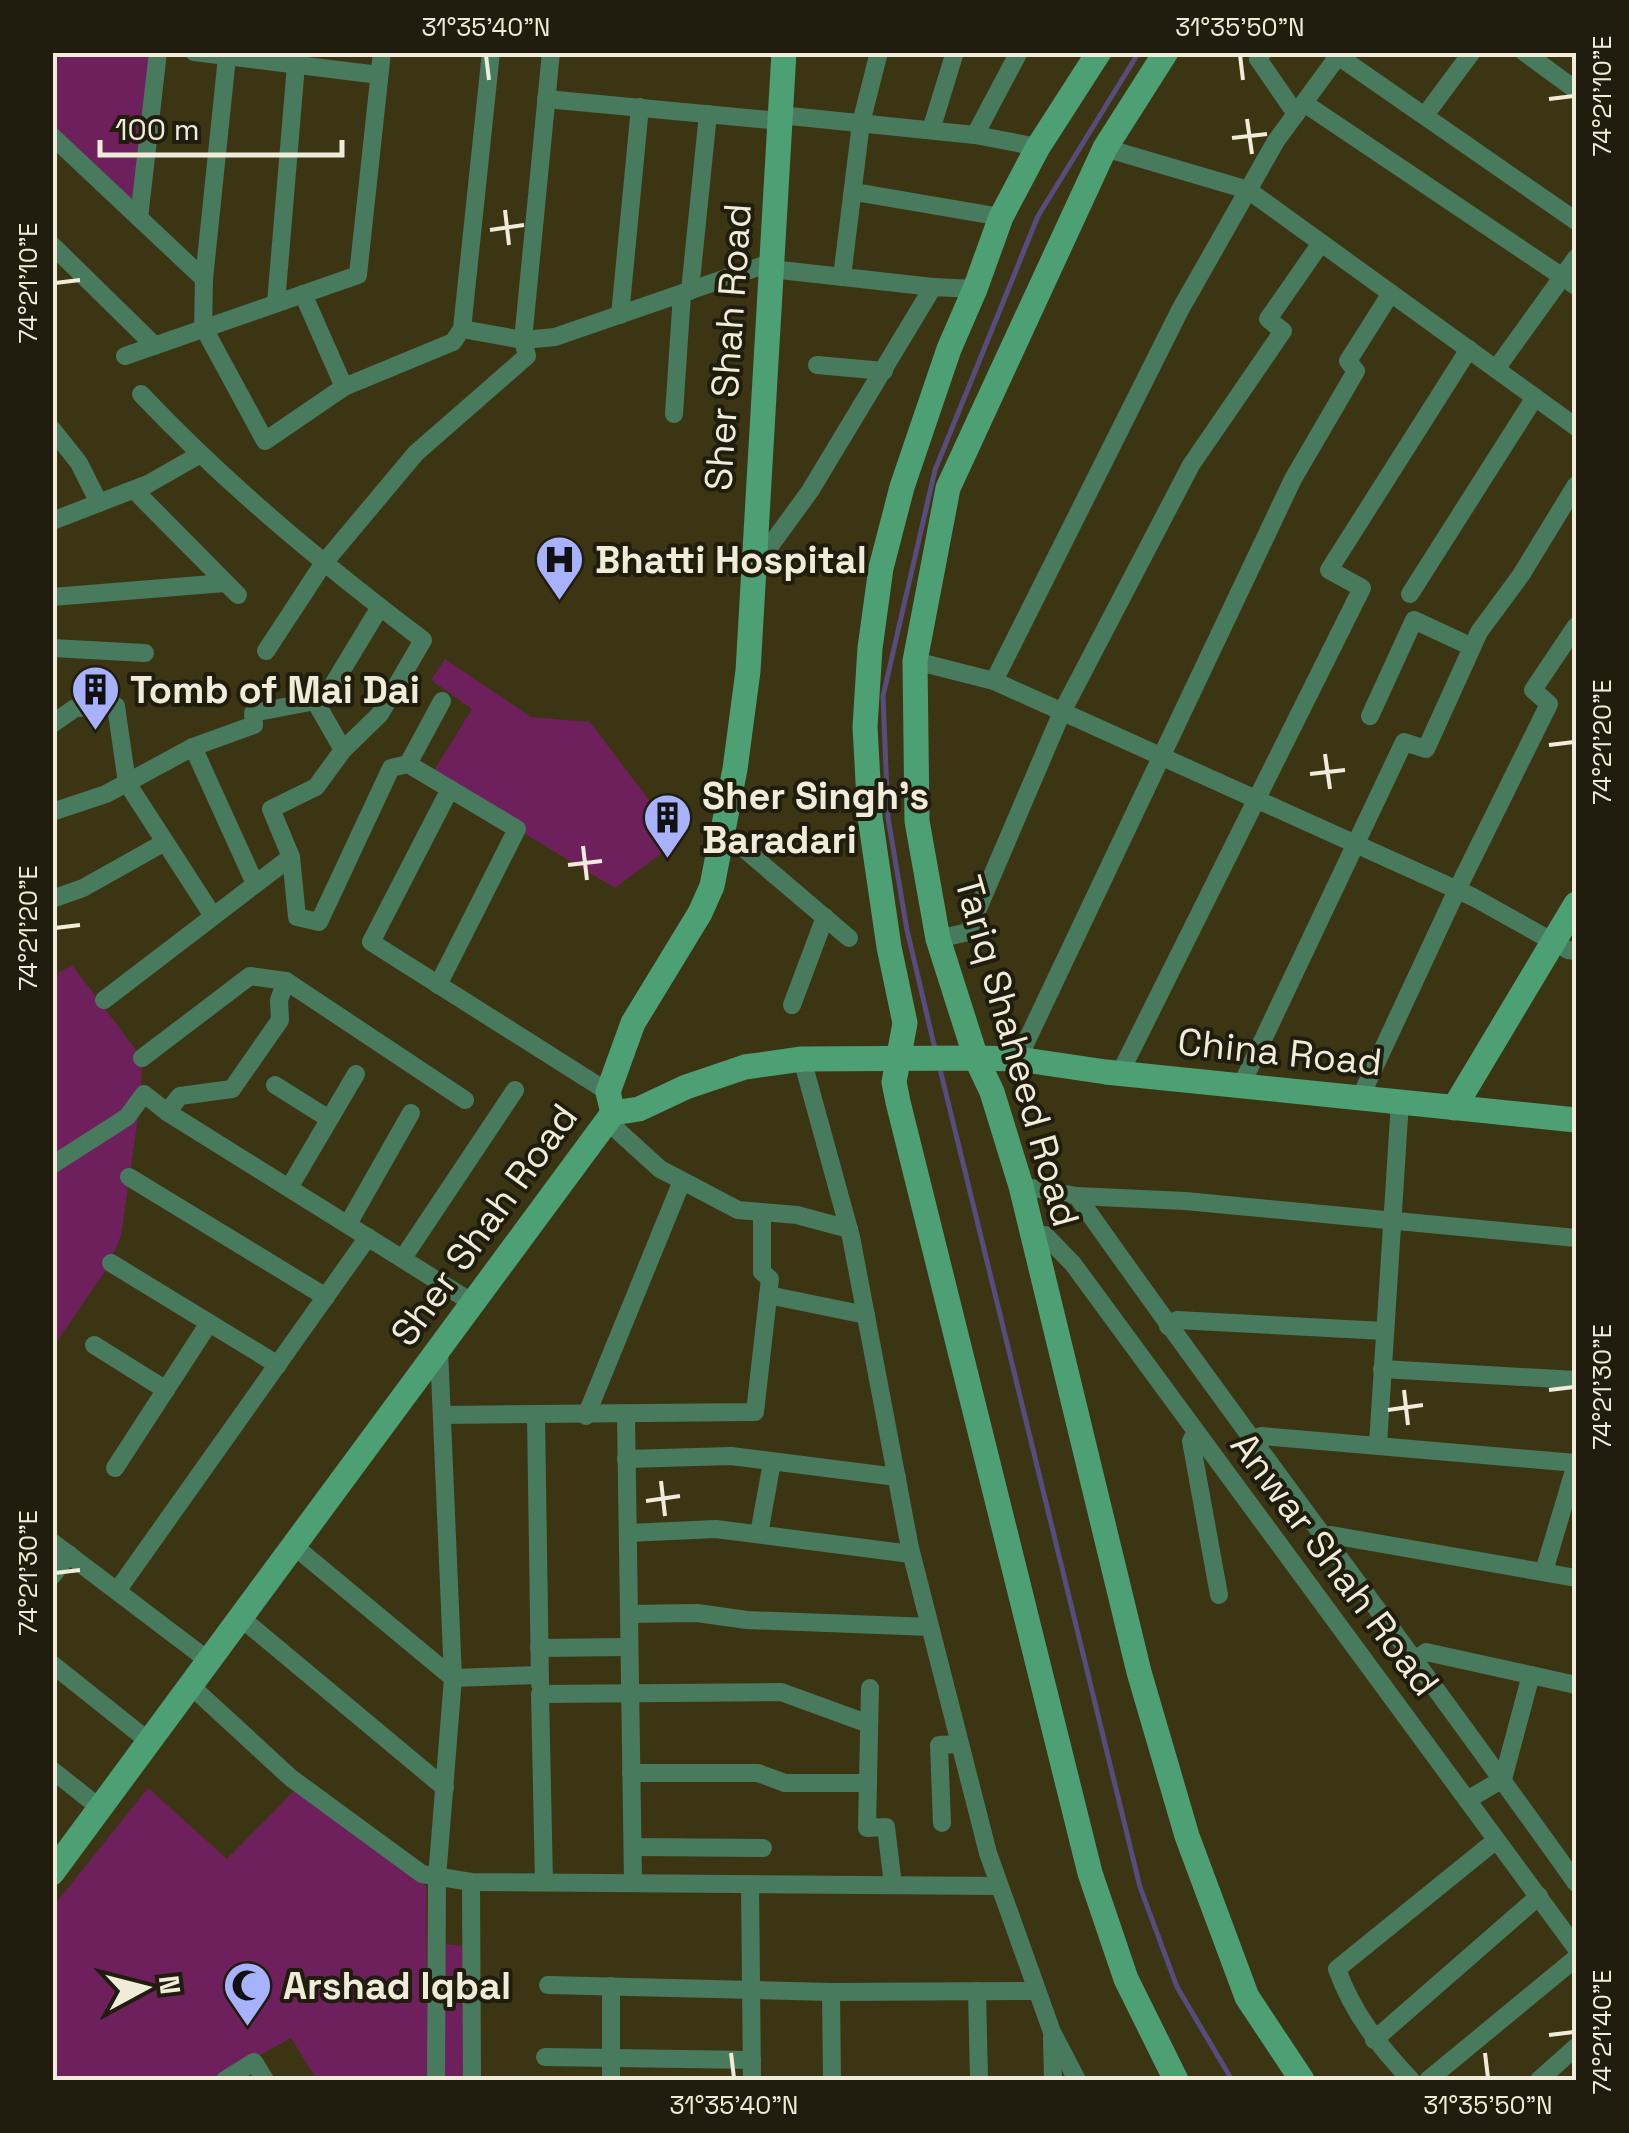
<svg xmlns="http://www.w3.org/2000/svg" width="1629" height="2133" font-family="'Space Grotesk',sans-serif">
<rect width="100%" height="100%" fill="#3c3513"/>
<g fill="#6e205c">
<polygon points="52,53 158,53 139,218 53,136"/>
<polygon points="445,659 531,717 590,722 679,840 615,888 430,777 472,709 431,680"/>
<polygon points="72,965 142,1058 141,1096 121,1236 108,1267 53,1347 53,976"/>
<polygon points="148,1788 227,1859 297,1788 426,1886 428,2080 317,2080 291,2038 215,2080 58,2080 52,2075 52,1908"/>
<polygon points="444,1944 463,1946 465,2080 443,2080"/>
</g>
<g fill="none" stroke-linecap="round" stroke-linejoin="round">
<g stroke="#574c7d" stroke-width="5">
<polyline points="935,1049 907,930 888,818 883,696 935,470 1038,216 1139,52"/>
<polyline points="939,1065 1140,1887 1177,1987 1232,2080"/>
</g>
<g stroke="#487a5e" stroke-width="18">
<polyline points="194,52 379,75"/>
<polyline points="491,52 462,329 523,340 551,52"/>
<polyline points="1263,52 1258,59 1296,114"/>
<polyline points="1524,52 1576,90"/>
<polyline points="1338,56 1576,221"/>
<polyline points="546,99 780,121"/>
<polyline points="1304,103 1576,286"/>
<polyline points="1426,114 1472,52"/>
<polyline points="780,115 975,135 1038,147"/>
<polyline points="931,130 955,52"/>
<polyline points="975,135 1019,52"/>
<polyline points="52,136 204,279"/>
<polyline points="1105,148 1248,190 1576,427"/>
<polyline points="855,192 1001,217"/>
<polyline points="139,218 158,52"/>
<polyline points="52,245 155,346"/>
<polyline points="771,269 933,287"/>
<polyline points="842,277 861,123 879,52"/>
<polyline points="690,291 708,114"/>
<polyline points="276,303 296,65"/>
<polyline points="620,315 640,107"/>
<polyline points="203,329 204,279 227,57"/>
<polyline points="207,334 265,441 344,387 303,294"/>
<polyline points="125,356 358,275 382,52"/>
<polyline points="817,365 884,371"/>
<polyline points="1496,369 1576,258"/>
<polyline points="344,387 453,342 462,329"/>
<path d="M 141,394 C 228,486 323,564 423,640 L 380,714 L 343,750 L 316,787 L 271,809 L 291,857 L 297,917 L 319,922 L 391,768 L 408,764"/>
<polyline points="674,414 682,294"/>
<polyline points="52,429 79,463 99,503"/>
<polyline points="134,490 238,595"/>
<polyline points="52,521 148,484 199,455"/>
<polyline points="754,568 810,491 933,287 975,289"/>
<polyline points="1410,594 1535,397"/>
<polyline points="52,597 225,583"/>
<polyline points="52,648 145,653"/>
<polyline points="266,651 323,564 416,453 527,356 523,340 555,337 770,263"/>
<polyline points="915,661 994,681 1473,897 1568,950 1576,951"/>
<polyline points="994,681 1180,310 1276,141 1341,52"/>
<polyline points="334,683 380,607"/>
<polyline points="1370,716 1414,620 1472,647"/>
<polyline points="52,724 75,708 116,706 127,783 213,916"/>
<polyline points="450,789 371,942 608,1092"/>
<polyline points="52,812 106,794 193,747"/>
<polyline points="723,831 849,938"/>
<polyline points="252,877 193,747 254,725 253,713 315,701 343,750"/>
<polyline points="52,899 83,888 165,842"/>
<polyline points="938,939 968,932 1062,712 1191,465 1283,331 1268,319 1321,243"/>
<polyline points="438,985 517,829 408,764 442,701"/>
<polyline points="104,1000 291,857"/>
<polyline points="792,1005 825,917"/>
<polyline points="142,1058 250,976 286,981"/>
<polyline points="802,1059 851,1237 910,1548 988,1853 1052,2032 1077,2080"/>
<polyline points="1018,1059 1293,479 1356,371 1348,361 1391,293"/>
<polyline points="1120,1073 1362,588 1329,570 1469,349"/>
<polyline points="275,1085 329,1119"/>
<polyline points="1241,1086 1404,742 1426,749 1479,632 1521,575 1576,485"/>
<polyline points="1360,1098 1457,890 1549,704 1533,690 1576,626"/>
<polyline points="167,1112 180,1096 232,1089 280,1020 279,1000 286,981 465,1100"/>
<polyline points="606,1120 660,1169 738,1210 797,1215 849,1229"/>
<polyline points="52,1165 127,1117 144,1094 167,1112 473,1303"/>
<polyline points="129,1177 326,1297"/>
<polyline points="1021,1186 1077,1196 1185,1201 1576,1238"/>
<polyline points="289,1188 356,1074"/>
<path d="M 1077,1196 C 1240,1428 1412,1652 1576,1883"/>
<polyline points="348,1224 411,1113"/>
<polyline points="1031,1234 1045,1235 1073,1264 1576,1948"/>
<polyline points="403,1258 515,1090"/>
<polyline points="111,1263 278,1365"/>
<polyline points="768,1295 866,1315"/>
<polyline points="1168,1326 1177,1320 1385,1331"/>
<polyline points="94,1345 166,1390"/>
<polyline points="1382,1369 1576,1380"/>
<polyline points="442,1415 755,1412 770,1279 762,1272 762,1213"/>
<polyline points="536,1415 540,1684"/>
<polyline points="586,1416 682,1181"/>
<polyline points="626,1416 633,1882"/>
<polyline points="1196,1432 1191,1441 1219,1595"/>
<polyline points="1253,1442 1261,1436 1576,1463"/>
<polyline points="1378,1444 1400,1102"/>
<polyline points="626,1459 731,1456 897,1477"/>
<polyline points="115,1468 209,1323"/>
<polyline points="628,1533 716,1529 911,1554"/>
<polyline points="759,1534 772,1462"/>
<polyline points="1323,1540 1331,1535 1576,1578"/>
<polyline points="52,1542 209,1661"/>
<polyline points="294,1546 453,1678 539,1675"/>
<polyline points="1544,1571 1576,1464"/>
<polyline points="52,1576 69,1554"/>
<polyline points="117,1591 368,1237"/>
<polyline points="629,1614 697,1613 747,1620 930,1627"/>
<polyline points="241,1618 445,1788"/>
<polyline points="539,1648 629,1647"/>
<polyline points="1416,1659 1426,1652 1576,1685"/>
<polyline points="52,1664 151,1743"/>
<polyline points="191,1686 291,1778 422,1874 471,1882 999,1886"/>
<polyline points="870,1688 867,1828 886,1827 893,1885"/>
<polyline points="52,1770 100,1808"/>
<polyline points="631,1773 758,1773 785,1783 868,1783"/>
<polyline points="1467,1800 1503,1779 1531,1675"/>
<polyline points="942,1823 939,1745 960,1744"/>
<polyline points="633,1847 763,1848"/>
<polyline points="471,1882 472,2080"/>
<polyline points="544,1882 540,1694 781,1692 869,1724"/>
<polyline points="750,1884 752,2080"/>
<polyline points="548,1985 831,1992"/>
<polyline points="977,1991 979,2080"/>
<polyline points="1052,2038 1053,2080"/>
<polyline points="1374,2040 1539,1896"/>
<polyline points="545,2057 752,2060"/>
<polyline points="225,2080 254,2062 265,2080"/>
<polyline points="436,2080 437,1878 453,1678 439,1350"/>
<polyline points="611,2080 611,1986"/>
<polyline points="832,2080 831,1992 1037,1991"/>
<path d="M 1411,2080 C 1380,2047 1353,2014 1337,1969 L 1495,1841"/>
<polyline points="1428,2080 1576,1958"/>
<polyline points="1539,2080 1576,2047"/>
</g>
<g stroke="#4da074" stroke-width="25">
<polyline points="1099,52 1038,147 1001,217 975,289 949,349 902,487 881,568 870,648 865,727 870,817 889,947 905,1023 894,1082 898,1102 1090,1873 1126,1979 1176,2080"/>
<polyline points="1166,52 1105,148 948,488 915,661 917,821 938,939 976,1058 992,1092 1021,1186 1139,1672 1187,1836 1247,1997 1302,2080"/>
<polyline points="1454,1108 1576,904"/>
<polyline points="613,1113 608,1092 633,1023 700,913 712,886 735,769 748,671 784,52"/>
<polyline points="613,1113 639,1109 686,1087 745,1067 802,1059 976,1058 1018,1059 1106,1072 1576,1120"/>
<polyline points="52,1873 613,1113"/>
</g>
</g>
<path fill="none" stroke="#f0ecd9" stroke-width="4" d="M 486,55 L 489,80M 1240,55 L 1243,80M 1549,99 L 1574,96M 1247,119 L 1252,154M 1232,138 L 1267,134M 505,210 L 509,245M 490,230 L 524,225M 55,283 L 80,280M 1549,745 L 1574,742M 1325,754 L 1330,789M 1310,774 L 1345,770M 583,846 L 587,880M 568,865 L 602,861M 55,928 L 80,925M 1404,1390 L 1408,1425M 1549,1390 L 1574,1387M 1388,1410 L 1423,1405M 661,1481 L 665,1516M 646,1501 L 680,1496M 55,1573 L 80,1570M 1549,2035 L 1574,2032M 731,2053 L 734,2078M 1485,2053 L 1488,2078"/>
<defs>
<symbol id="hospital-pin" viewBox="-11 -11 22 30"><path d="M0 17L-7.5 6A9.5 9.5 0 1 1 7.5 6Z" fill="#a7b1fc" stroke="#201d0e"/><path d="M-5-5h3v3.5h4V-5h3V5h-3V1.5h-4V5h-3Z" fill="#111"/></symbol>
<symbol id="building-pin" viewBox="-11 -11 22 30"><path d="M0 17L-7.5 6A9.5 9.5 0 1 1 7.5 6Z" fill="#a7b1fc" stroke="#201d0e"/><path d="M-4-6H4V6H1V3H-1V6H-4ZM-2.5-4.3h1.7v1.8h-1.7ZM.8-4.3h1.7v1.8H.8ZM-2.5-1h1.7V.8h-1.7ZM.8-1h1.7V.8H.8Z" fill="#111"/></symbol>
<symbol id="mosque-pin" viewBox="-11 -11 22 30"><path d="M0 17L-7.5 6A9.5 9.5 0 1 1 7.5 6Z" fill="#a7b1fc" stroke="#201d0e"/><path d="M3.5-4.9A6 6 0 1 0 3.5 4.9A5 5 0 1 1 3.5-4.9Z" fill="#111"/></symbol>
</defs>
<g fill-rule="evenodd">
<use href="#hospital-pin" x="532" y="532" width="55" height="75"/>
<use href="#building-pin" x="68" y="662" width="55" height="75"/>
<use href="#building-pin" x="640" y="790" width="55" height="75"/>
<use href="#mosque-pin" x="220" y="1958" width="55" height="75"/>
</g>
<g text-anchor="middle" stroke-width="8" stroke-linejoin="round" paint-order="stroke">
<g font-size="38" fill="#f0ecd9" stroke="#201d0e">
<text transform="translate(728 347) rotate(-86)" y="13">Sher Shah Road</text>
<text transform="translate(1017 1051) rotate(74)" y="13">Tariq Shaheed Road</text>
<text transform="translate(1280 1052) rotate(6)" y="13">China Road</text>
<text transform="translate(484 1225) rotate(-54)" y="13">Sher Shah Road</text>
<text transform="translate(1335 1564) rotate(53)" y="13">Anwar Shah Road</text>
</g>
<g font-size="38" font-weight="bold" fill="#f0ecd9" stroke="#201d0e" text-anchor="start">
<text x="595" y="573">Bhatti Hospital</text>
<text x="130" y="703">Tomb of Mai Dai</text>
<text x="702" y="809">Sher Singh's<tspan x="702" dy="44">Baradari</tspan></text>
<text x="283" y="1999">Arshad Iqbal</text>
</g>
</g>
<rect width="1629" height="2133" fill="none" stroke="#201d0e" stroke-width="110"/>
<g transform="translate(145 1988) rotate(83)" stroke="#201d0e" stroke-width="8" paint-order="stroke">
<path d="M0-8L18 38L0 25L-18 38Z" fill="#f0ecd9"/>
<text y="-15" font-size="28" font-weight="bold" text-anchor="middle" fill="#f0ecd9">N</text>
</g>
<path d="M100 140v15h242v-15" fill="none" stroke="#f0ecd9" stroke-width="5"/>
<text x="115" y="140" font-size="30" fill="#f0ecd9" stroke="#201d0e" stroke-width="8" paint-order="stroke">100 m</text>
<rect x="55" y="55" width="1519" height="2023" fill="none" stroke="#f0ecd9" stroke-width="4"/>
<g font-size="25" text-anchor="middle" fill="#f0ecd9">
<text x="486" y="36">31°35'40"N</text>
<text x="1240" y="36">31°35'50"N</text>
<text transform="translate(1602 96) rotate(-90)" y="9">74°21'10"E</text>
<text transform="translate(28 283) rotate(-90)" y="9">74°21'10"E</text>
<text transform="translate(1602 742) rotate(-90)" y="9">74°21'20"E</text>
<text transform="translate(28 928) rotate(-90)" y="9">74°21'20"E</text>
<text transform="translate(1602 1387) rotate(-90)" y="9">74°21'30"E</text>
<text transform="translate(28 1573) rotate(-90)" y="9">74°21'30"E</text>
<text transform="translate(1602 2032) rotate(-90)" y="9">74°21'40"E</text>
<text x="734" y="2114">31°35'40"N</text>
<text x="1488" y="2114">31°35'50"N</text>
</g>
</svg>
